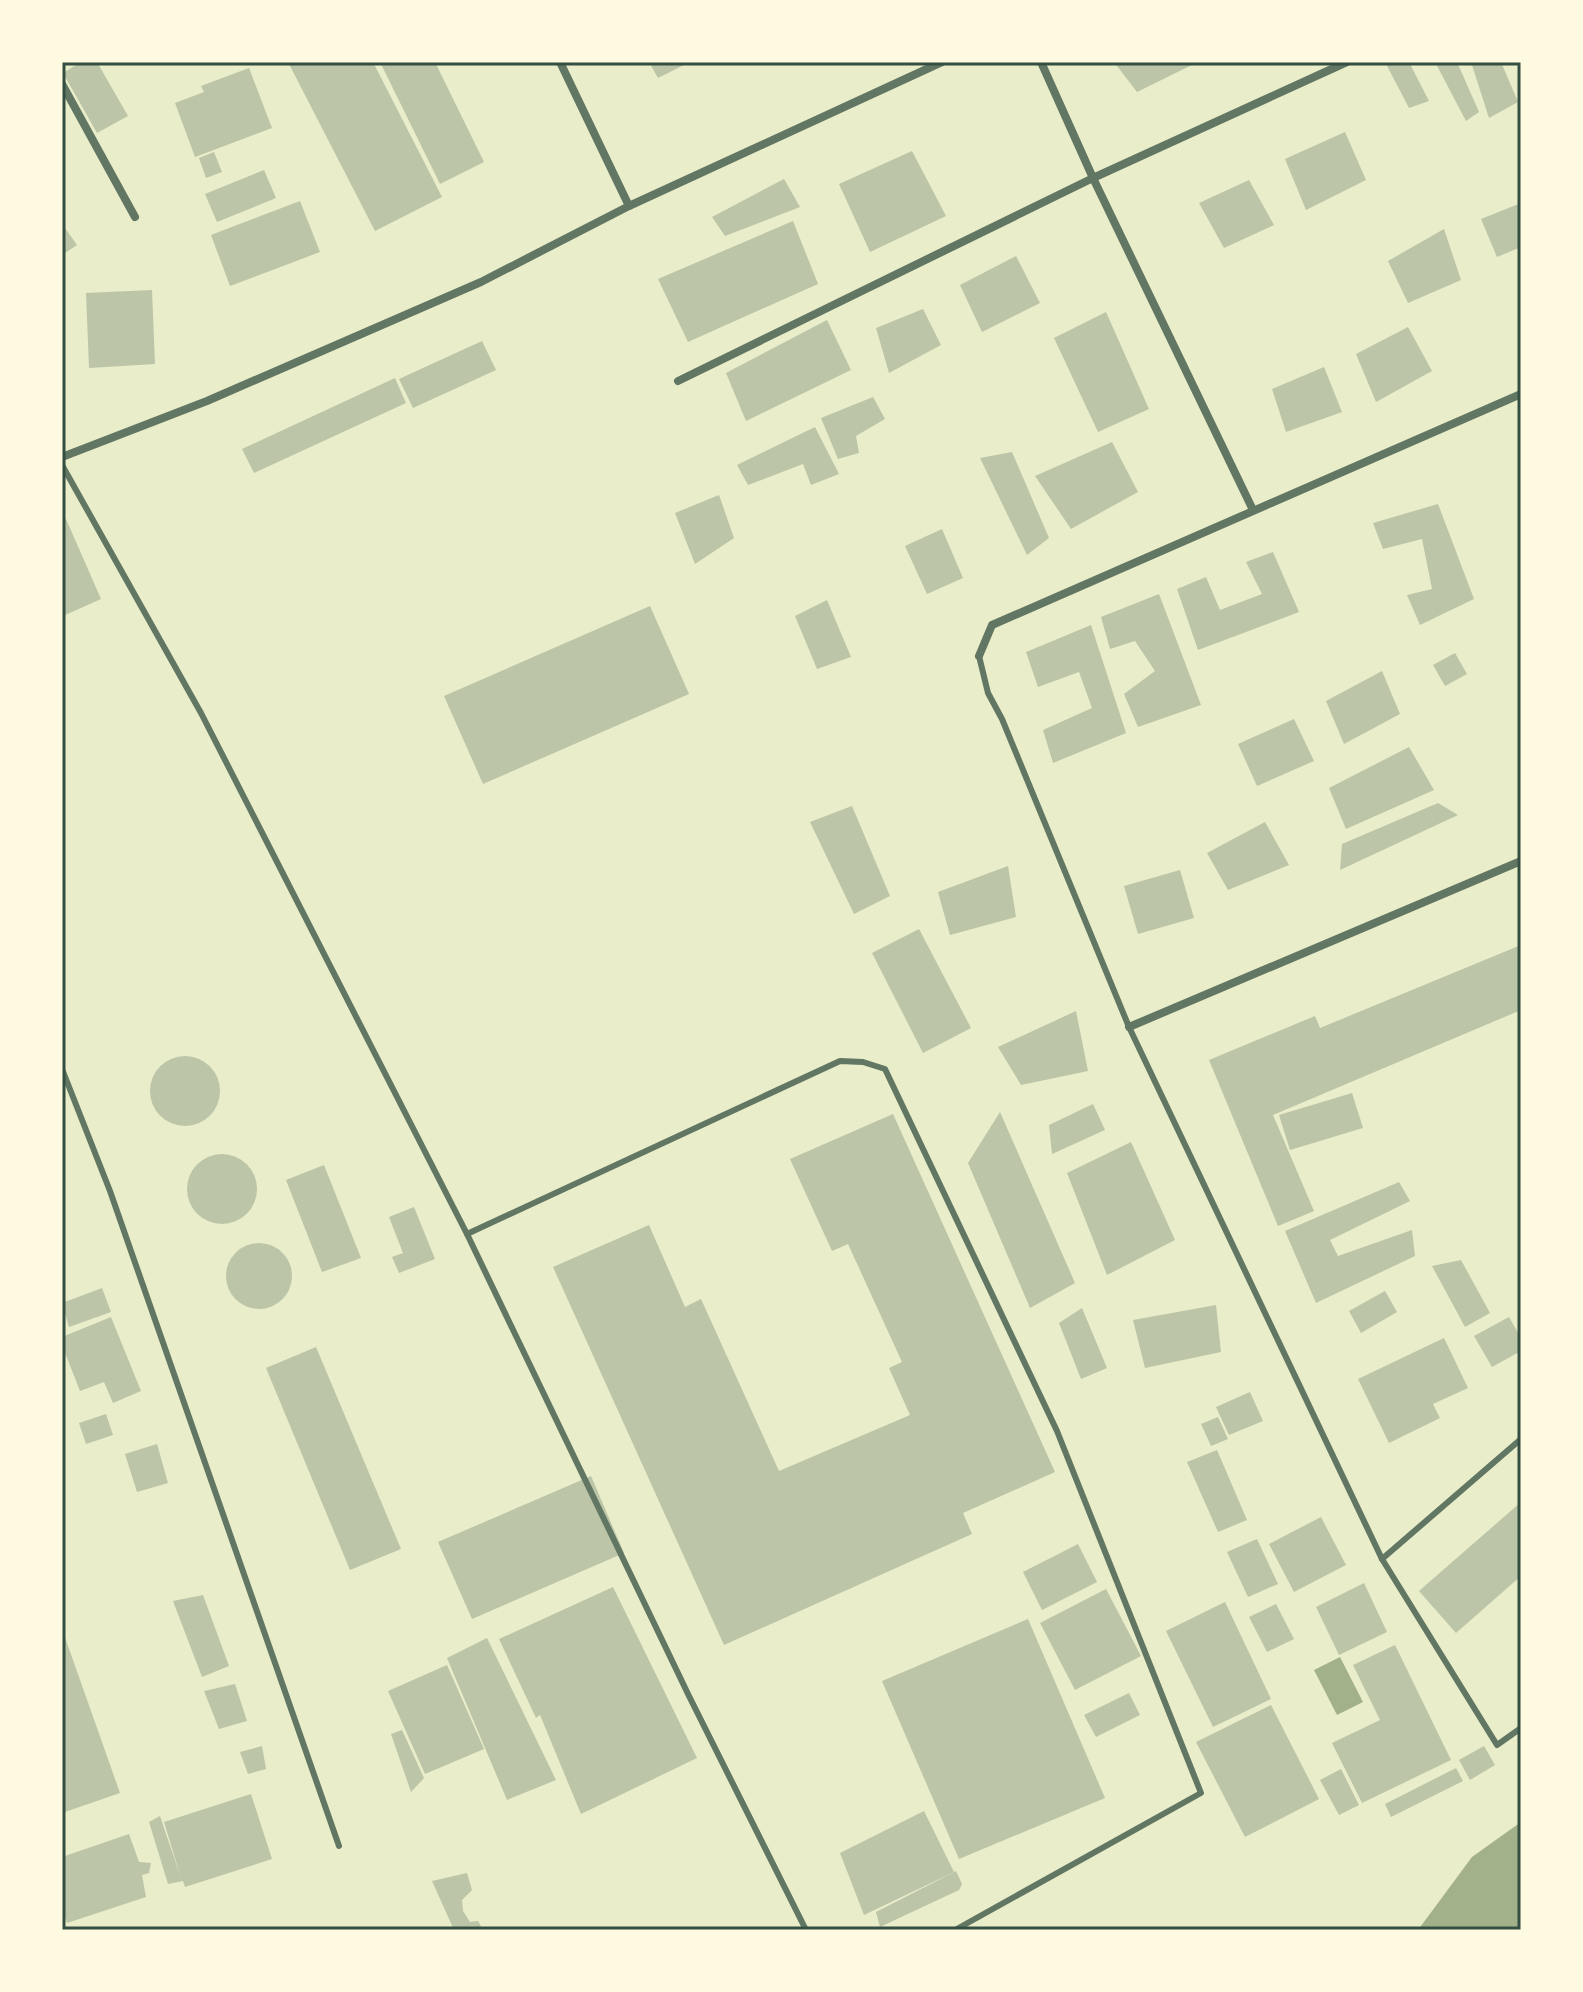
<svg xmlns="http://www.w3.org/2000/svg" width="1583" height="1992" font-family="Quicksand,sans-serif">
<rect width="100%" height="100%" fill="#e9edc9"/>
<g fill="#a3b18a">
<polygon points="1340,1657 1363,1702 1337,1715 1314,1670"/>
<polygon points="1521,1822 1521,1930 1418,1930 1472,1857"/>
</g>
<g fill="#bcc5a7">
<polygon points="81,62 97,62 128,116 97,133 63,73"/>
<polygon points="288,62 373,62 442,197 375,231"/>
<polygon points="380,62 435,62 484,162 440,184"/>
<polygon points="649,62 690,62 658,78"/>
<polygon points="1114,62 1198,62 1137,92"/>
<polygon points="1385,62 1409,62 1429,101 1409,108"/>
<polygon points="1435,62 1457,62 1479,112 1466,121"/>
<polygon points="1471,62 1501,62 1518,102 1489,118"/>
<polygon points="249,68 272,128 195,157 175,103 204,92 201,86"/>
<polygon points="1345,132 1366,180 1306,210 1285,159"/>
<polygon points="912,151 946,216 870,252 839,184"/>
<polygon points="214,152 222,172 206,178 199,158"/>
<polygon points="264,170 276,198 217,222 205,194"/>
<polygon points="784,179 800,207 725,236 712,217"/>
<polygon points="1249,180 1274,225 1224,248 1199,203"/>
<polygon points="300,201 320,252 230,286 211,235"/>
<polygon points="1521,203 1521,247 1497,257 1481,219"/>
<polygon points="793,221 818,284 688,342 658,279"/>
<polygon points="62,224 77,245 62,255"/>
<polygon points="1444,229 1461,280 1408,303 1388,261"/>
<polygon points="1016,256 1040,303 982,332 960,285"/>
<polygon points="152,290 155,364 89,368 86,293"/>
<polygon points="923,309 941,345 889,373 876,328"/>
<polygon points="1106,312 1149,409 1098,432 1054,338"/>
<polygon points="827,320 851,370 746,421 726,373"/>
<polygon points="1408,327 1432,371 1376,402 1356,354"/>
<polygon points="482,341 496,370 413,408 399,379"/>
<polygon points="1324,367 1342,412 1286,432 1272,389"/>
<polygon points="395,378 406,403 254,473 242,449"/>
<polygon points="873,397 885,419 856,436 859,453 838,459 821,418"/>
<polygon points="815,427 839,474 811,485 803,464 748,485 737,465"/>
<polygon points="1112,442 1138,492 1071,529 1035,476"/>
<polygon points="1012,452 1049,538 1027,555 980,458"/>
<polygon points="719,495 734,538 695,564 675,513"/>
<polygon points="1438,504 1474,599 1420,625 1407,595 1432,589 1422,539 1383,549 1373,523"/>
<polygon points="66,519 101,599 63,616 62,521"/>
<polygon points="942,529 963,578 927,594 905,546"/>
<polygon points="1273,552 1299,612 1198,650 1177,589 1206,577 1220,610 1262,594 1246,562"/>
<polygon points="1159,594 1201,705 1138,727 1124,694 1155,671 1135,641 1110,649 1101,617"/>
<polygon points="827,600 851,657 817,669 795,616"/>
<polygon points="650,606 689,694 483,784 444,696"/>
<polygon points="1091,625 1126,733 1053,763 1043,730 1092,708 1079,672 1038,687 1026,652"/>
<polygon points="1455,653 1467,674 1445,686 1433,665"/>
<polygon points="1382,671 1400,714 1344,744 1326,701"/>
<polygon points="1294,719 1314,761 1257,786 1238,744"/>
<polygon points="1409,747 1434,790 1346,829 1329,788"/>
<polygon points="1438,803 1458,815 1340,870 1342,844"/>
<polygon points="852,806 890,896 854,914 810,822"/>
<polygon points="1265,822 1289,865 1228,890 1207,853"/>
<polygon points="1008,866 1016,917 950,935 938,892"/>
<polygon points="1180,870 1194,918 1138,934 1124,886"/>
<polygon points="919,929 971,1028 923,1053 872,953"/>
<polygon points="1521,945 1521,1010 1273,1115 1314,1211 1278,1226 1209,1060 1315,1016 1320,1028"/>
<polygon points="1076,1011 1088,1071 1021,1085 998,1047"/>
<circle cx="185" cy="1091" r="35"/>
<polygon points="1352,1093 1363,1128 1290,1150 1279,1115"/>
<polygon points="1093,1104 1105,1130 1052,1154 1049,1125"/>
<polygon points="1000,1112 1075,1283 1030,1308 968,1163"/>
<polygon points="893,1114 1055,1472 963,1513 972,1534 724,1645 553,1267 649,1225 685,1307 701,1299 779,1471 910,1415 889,1368 902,1362 848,1244 832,1251 790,1159"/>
<polygon points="1131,1142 1175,1240 1107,1275 1067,1173"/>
<circle cx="222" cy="1189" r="35"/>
<polygon points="324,1165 361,1258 322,1272 286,1180"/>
<polygon points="1399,1182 1410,1201 1330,1240 1338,1256 1412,1230 1415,1256 1316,1303 1285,1231"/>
<polygon points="414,1207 435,1259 399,1273 392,1257 403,1253 389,1217"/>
<circle cx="259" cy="1276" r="33"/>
<polygon points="1461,1260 1490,1313 1465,1327 1432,1266"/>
<polygon points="102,1288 111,1312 69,1327 62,1303"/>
<polygon points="1385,1291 1397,1312 1361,1333 1349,1311"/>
<polygon points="1216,1305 1221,1352 1145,1368 1133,1320"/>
<polygon points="1082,1308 1107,1368 1081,1379 1059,1323"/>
<polygon points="111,1317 141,1391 113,1403 104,1382 80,1391 62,1345 62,1337"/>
<polygon points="1509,1317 1521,1338 1521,1351 1492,1367 1474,1336"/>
<polygon points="1444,1338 1468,1388 1433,1404 1440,1418 1389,1443 1358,1379"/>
<polygon points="316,1347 401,1549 350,1570 266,1368"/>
<polygon points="1250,1392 1263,1421 1229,1435 1216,1407"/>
<polygon points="106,1414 113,1435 86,1444 79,1423"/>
<polygon points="1218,1417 1228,1439 1211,1446 1201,1424"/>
<polygon points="157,1444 168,1483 137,1492 125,1454"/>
<polygon points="1217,1450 1247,1520 1218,1532 1187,1462"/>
<polygon points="591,1476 624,1553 472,1619 438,1542"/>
<polygon points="1521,1502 1521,1576 1456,1633 1419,1591"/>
<polygon points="1321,1517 1346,1565 1294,1592 1269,1544"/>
<polygon points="1257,1539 1278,1584 1248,1597 1227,1552"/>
<polygon points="1078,1544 1097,1582 1042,1610 1023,1572"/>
<polygon points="1364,1583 1387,1632 1339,1655 1316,1607"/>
<polygon points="613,1587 697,1758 581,1814 540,1715 536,1718 499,1639"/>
<polygon points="1106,1589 1141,1656 1075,1690 1040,1623"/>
<polygon points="203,1595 229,1666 202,1677 173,1601"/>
<polygon points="1225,1602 1271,1699 1213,1727 1166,1631"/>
<polygon points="1276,1604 1294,1639 1267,1652 1249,1617"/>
<polygon points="1028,1619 1105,1798 959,1859 882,1681"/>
<polygon points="62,1629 120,1793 62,1813"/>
<polygon points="487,1638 556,1780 507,1800 447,1658"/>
<polygon points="1395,1645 1451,1760 1362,1803 1332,1743 1380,1720 1353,1665"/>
<polygon points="447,1665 484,1749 425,1774 388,1691"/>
<polygon points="235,1684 247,1721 219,1729 204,1691"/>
<polygon points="1129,1693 1140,1715 1096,1737 1084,1715"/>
<polygon points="1271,1705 1319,1799 1245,1837 1196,1742"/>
<polygon points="402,1730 424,1778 411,1792 391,1734"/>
<polygon points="262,1746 266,1769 248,1774 240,1752"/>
<polygon points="1484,1746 1495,1765 1470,1780 1459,1760"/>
<polygon points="1456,1768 1463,1781 1391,1817 1385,1804"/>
<polygon points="1341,1769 1359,1805 1339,1815 1320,1780"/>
<polygon points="251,1794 272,1859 185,1887 183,1881 168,1884 149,1822 160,1816 181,1878 164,1822"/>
<polygon points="924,1811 954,1872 864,1915 840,1853"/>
<polygon points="129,1834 139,1862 151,1863 149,1873 142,1875 146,1897 67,1923 62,1909 62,1857"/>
<polygon points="956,1871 962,1884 959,1890 880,1927 876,1912"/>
<polygon points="467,1873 472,1890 462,1900 463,1911 470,1922 478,1921 483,1930 454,1930 432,1881"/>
</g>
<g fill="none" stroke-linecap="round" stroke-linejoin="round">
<g stroke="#617663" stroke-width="6">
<polyline points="62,465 201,713 467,1234 689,1696 806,1930"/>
<polyline points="979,656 988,693 1002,719 1129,1027 1382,1559 1521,1439"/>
<polyline points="62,1069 110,1191 339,1846"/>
<polyline points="467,1234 840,1061 863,1062 885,1069 1057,1431 1201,1793 955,1930"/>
<polyline points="1382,1559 1497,1745 1521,1728"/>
</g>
<g stroke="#617663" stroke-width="8">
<polyline points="560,62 629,206"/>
<polyline points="1041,62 1093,178 1253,510"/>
<polyline points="62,84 135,217"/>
<polyline points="678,381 1093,178 1347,62"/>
<polyline points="62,457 207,401 481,282 629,206 942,62"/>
<polyline points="979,656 992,625 1521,394"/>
<polyline points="1129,1027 1521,861"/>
</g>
</g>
<rect width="1583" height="1992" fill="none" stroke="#fefae0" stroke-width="128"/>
<rect x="64" y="64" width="1455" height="1864" fill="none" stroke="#344e41" stroke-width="3"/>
</svg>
